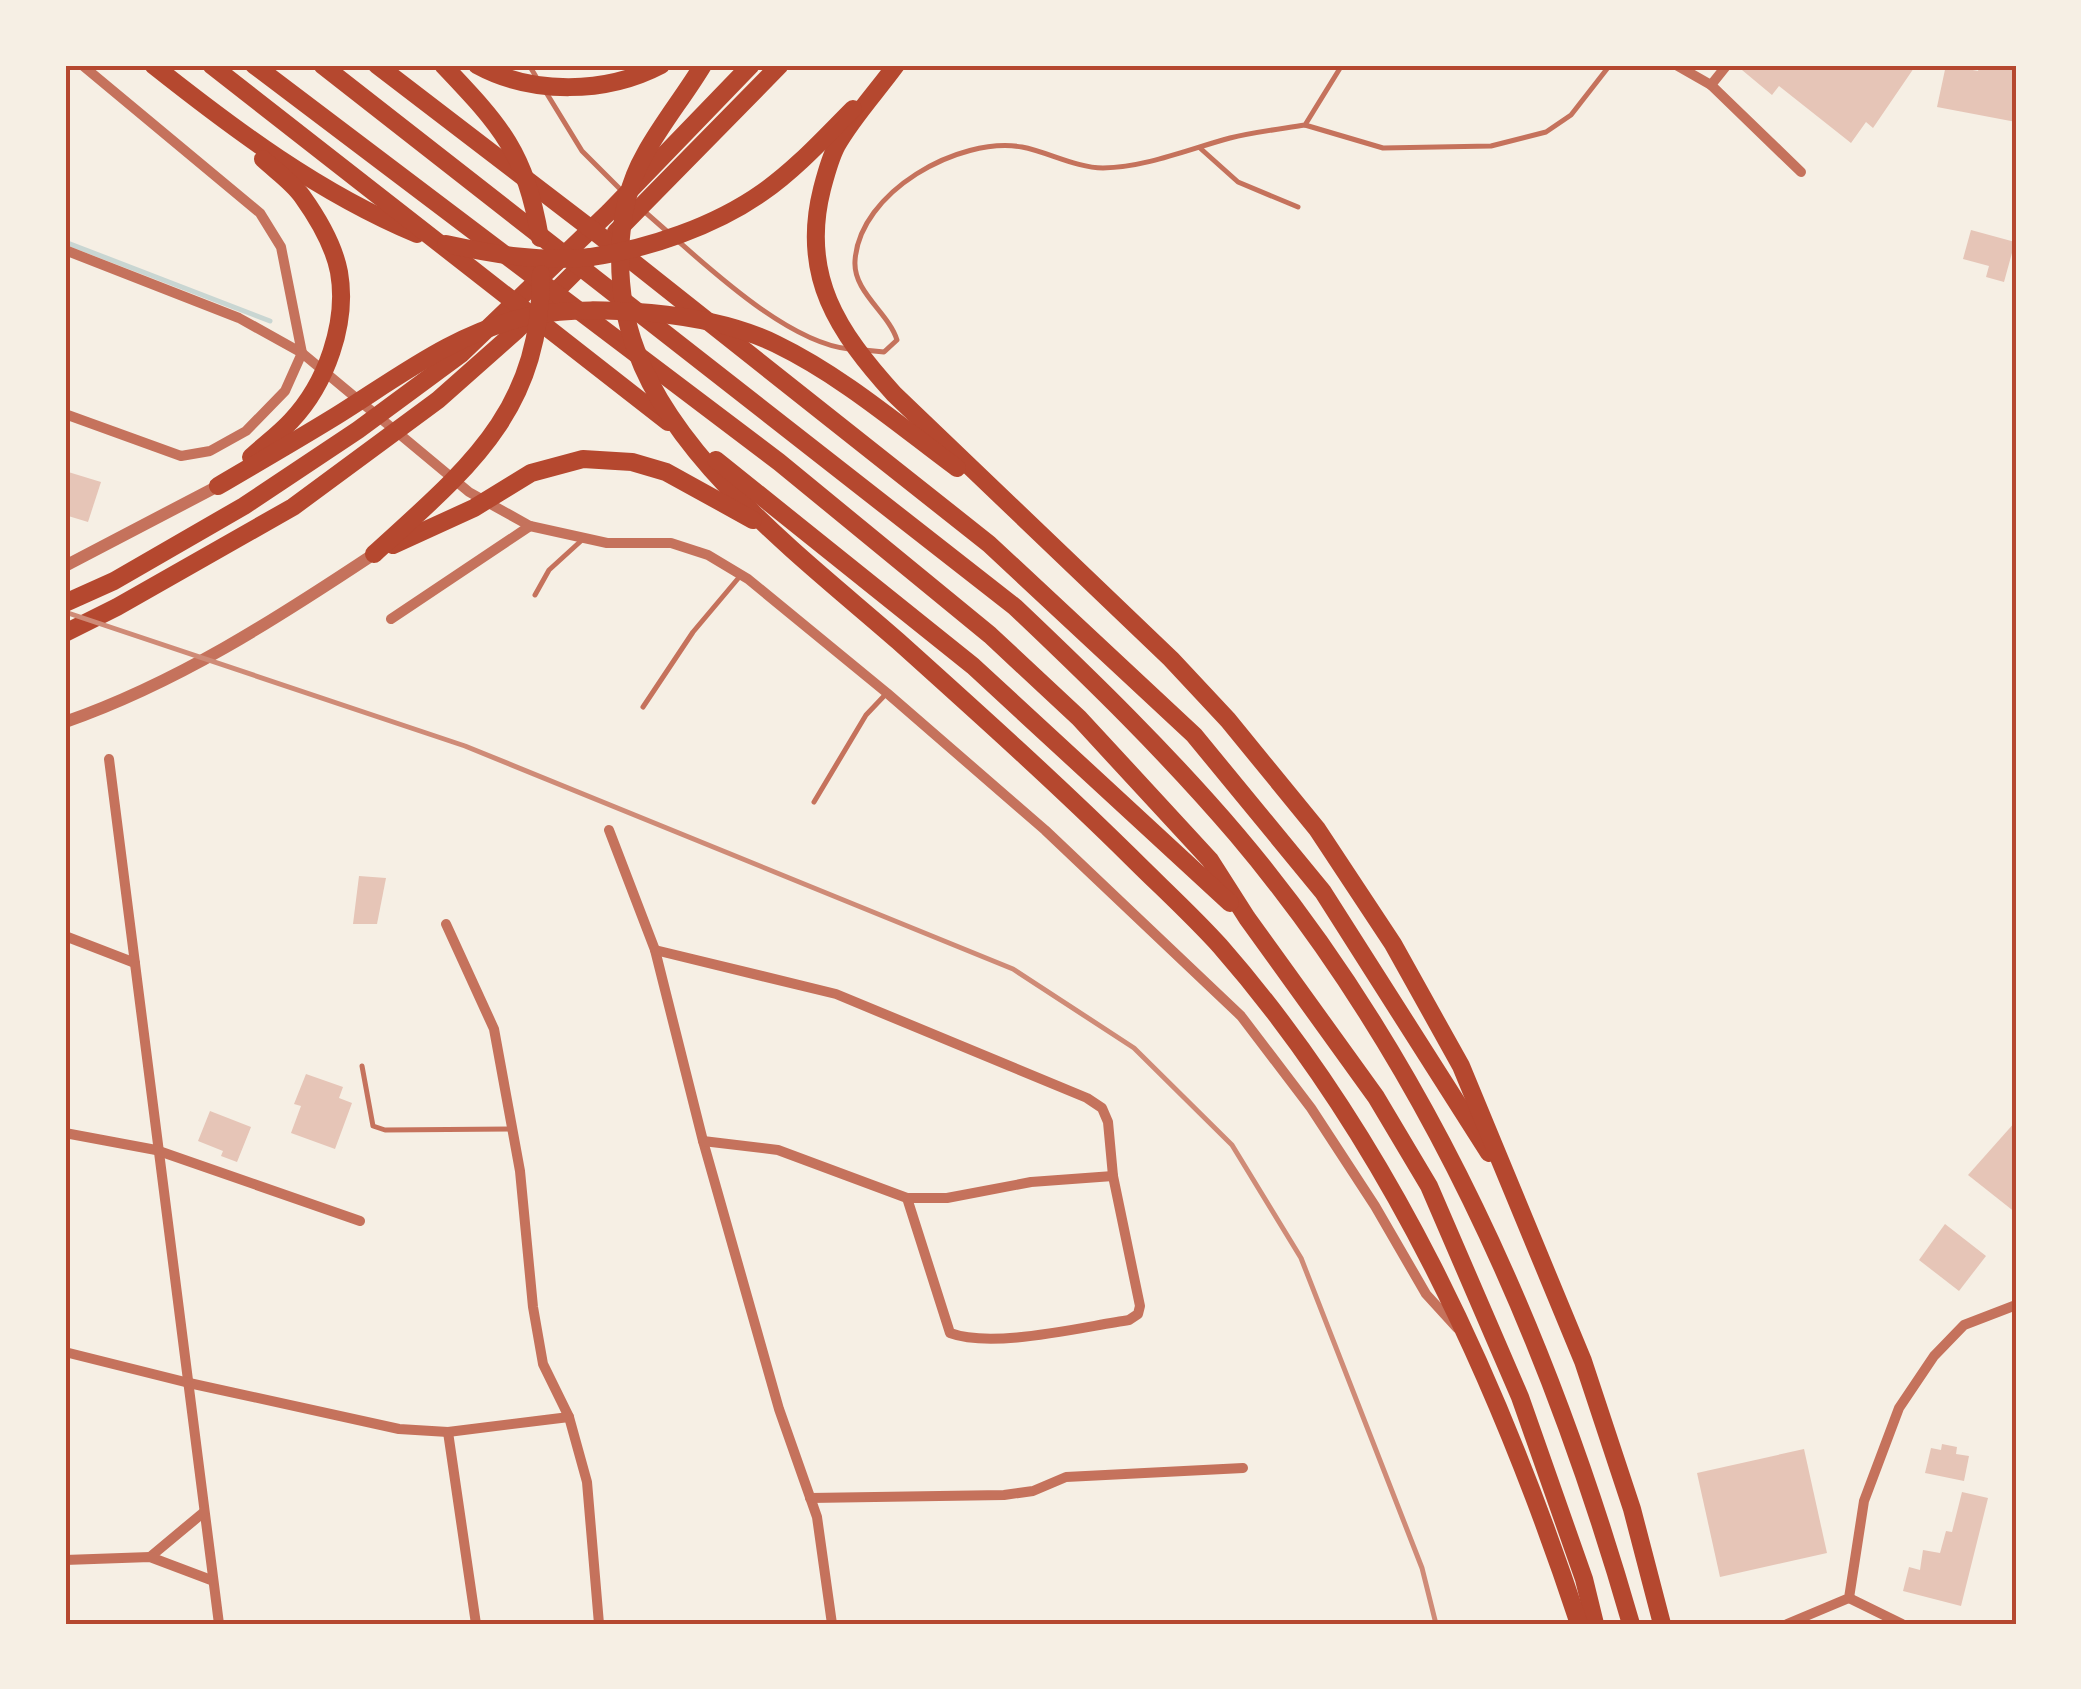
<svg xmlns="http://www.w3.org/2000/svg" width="2081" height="1689" font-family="'PT Sans Narrow',sans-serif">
<rect width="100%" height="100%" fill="#f6efe4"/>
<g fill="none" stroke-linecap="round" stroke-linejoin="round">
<polyline stroke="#c9d6d2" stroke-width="5" points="65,242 270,321"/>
</g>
<g fill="#e6c5b7">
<polygon points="1736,65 1916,65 1873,128 1866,122 1851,143 1779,86 1772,95"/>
<polygon points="1946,65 1978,71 1980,65 2016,65 2016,122 1937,107"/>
<polygon points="1971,230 2015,242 2004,282 1986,277 1989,266 1963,259"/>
<polygon points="65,471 101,482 88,522 65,515"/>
<polygon points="359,876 386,878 377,924 353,924"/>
<polygon points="306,1074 343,1087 339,1098 352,1103 335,1149 291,1133 301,1106 294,1104"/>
<polygon points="210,1111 251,1127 237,1162 221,1156 223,1151 198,1141"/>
<polygon points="2016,1121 2016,1213 1968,1175"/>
<polygon points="1945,1224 1986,1256 1959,1291 1919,1260"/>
<polygon points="1942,1444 1957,1447 1956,1454 1969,1456 1964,1481 1925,1473 1931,1448 1941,1450"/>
<polygon points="1804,1449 1827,1553 1720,1577 1697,1473"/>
<polygon points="1962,1492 1988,1498 1961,1606 1903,1591 1909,1567 1920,1570 1923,1550 1940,1553 1946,1531 1952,1532"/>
</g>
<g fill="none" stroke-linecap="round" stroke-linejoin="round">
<g stroke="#c5725c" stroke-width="5">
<polyline points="529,65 538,80"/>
<polyline points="544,89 582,151 622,191"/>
<polyline points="1305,125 1383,148 1491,146 1546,132 1571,115 1610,65"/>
<polyline points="1200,148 1238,182 1298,207"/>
<polyline points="645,212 670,234"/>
<path d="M 678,241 C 720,278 792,343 849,349"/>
<path d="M 864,350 L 884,352 L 897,340 C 889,313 853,292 855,261 C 859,192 959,136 1022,147 C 1048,152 1077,168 1103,168 C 1147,167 1189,149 1230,138 C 1254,132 1280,129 1305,125 L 1342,65"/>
<polyline points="535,595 549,570 582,540"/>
<polyline points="643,707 693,632 741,575"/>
<polyline points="814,802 866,715 885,695"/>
<polyline points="362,1066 373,1126 385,1130 511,1129"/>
</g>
<g stroke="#c5725c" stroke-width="10">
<polyline points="1676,65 1711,85 1801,172"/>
<polyline points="1711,85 1727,65"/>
<polyline points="65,250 239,318 302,353 469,492 530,526 607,543 671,543 708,555 748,579 887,693 1045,830 1241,1016 1311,1108 1375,1206 1426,1294 1457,1328"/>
<polyline points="65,414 181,456 210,451 246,431 285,391 302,353 281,247 260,213 82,65"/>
<polyline points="391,619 530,526"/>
<polyline points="109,759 219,1624"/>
<polyline points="609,830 655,950 703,1141 779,1409 817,1517 832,1624"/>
<polyline points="446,924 494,1029 520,1171 533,1307 543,1364 569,1417 587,1482 599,1624"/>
<polyline points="65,936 135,963"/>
<path d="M 655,950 L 836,994 L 1087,1098 L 1102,1108 L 1108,1122 L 1113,1176 L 1140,1306 L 1138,1314 L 1129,1320 C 1081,1327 993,1349 950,1333 L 907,1198"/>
<polyline points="65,1133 156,1150 360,1221"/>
<polyline points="703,1141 778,1150 907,1198 947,1198 1031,1182 1113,1176"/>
<polyline points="65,1352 189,1383 399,1429 448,1432 569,1417"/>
<polyline points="448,1432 476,1624"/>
<polyline points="810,1498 1004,1495 1033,1491 1066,1477 1243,1468"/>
<polyline points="150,1557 204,1512"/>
<polyline points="65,1560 150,1557 211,1580"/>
<polyline points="1849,1598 1902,1624"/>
<polyline points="1787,1624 1849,1598 1864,1501 1899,1408 1934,1356 1964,1325 2016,1305"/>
</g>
<g stroke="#c5725c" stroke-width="12">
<polyline points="65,566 218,486"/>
<path d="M 65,722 C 177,683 276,619 374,554"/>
</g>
<g stroke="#b5482f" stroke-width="18">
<polyline points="616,232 780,65"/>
<polyline points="65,603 114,581 244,506 358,430 461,354 609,212 751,65"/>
<polyline points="65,633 117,607 293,507 438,400 517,330 590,257"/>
</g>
<g stroke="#b5482f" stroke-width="18">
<path d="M 153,65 C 235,130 319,193 417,234"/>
<polyline points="211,65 668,422"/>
<polyline points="254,65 779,462 990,635 1079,718 1210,860 1247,918 1376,1097 1429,1186 1520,1397 1584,1579 1595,1624"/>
<path d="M 322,65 L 1015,607 C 1092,680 1168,754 1237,835 C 1428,1061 1550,1342 1631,1624"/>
<polyline points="377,65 599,235 989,544 1194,735 1323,892 1489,1153"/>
<path d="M 443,65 C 502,127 525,152 540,238"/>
<path d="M 477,65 C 532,95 606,94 661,65"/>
<path d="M 703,65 C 685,95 662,123 645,154 C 613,210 614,291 636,350 C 676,463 809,563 898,641 C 977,712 1056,783 1131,857 C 1161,887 1192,915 1220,946 C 1389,1139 1499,1382 1579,1624"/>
<path d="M 896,65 C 877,91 853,117 837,145 C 830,158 826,174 822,189 C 800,276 838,332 894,394 L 1171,659 L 1228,720 L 1317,829 L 1393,944 L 1461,1066 L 1583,1361 L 1632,1509 L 1662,1624"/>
<path d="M 446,244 C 492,254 543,263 591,257 C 648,249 715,226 763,192 C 796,169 824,138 853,109"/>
<path d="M 251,457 C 264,445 279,434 291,421 C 326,384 348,323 339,272 C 334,246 317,217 302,196 C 292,182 276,171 263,159"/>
<polyline points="716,460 973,666 1230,903"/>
<path d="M 218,486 C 257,463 297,440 336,416 C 397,378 457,331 530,316 C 571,308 610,310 651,313 C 694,317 737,325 776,344 C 842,376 899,425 957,468"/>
<polyline points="393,545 474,508 531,473 583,459 632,462 666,472 753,520"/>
<path d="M 374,554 C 468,468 541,412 541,274"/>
</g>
<polyline stroke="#cf8b77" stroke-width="5" points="65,612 465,746 1013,969 1134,1048 1232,1145 1301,1258 1422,1568 1436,1624"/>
</g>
<rect width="2081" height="1689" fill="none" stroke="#f6efe4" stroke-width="135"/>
<rect x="68" y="68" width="1946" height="1554" fill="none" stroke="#b5482f" stroke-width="4"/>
</svg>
